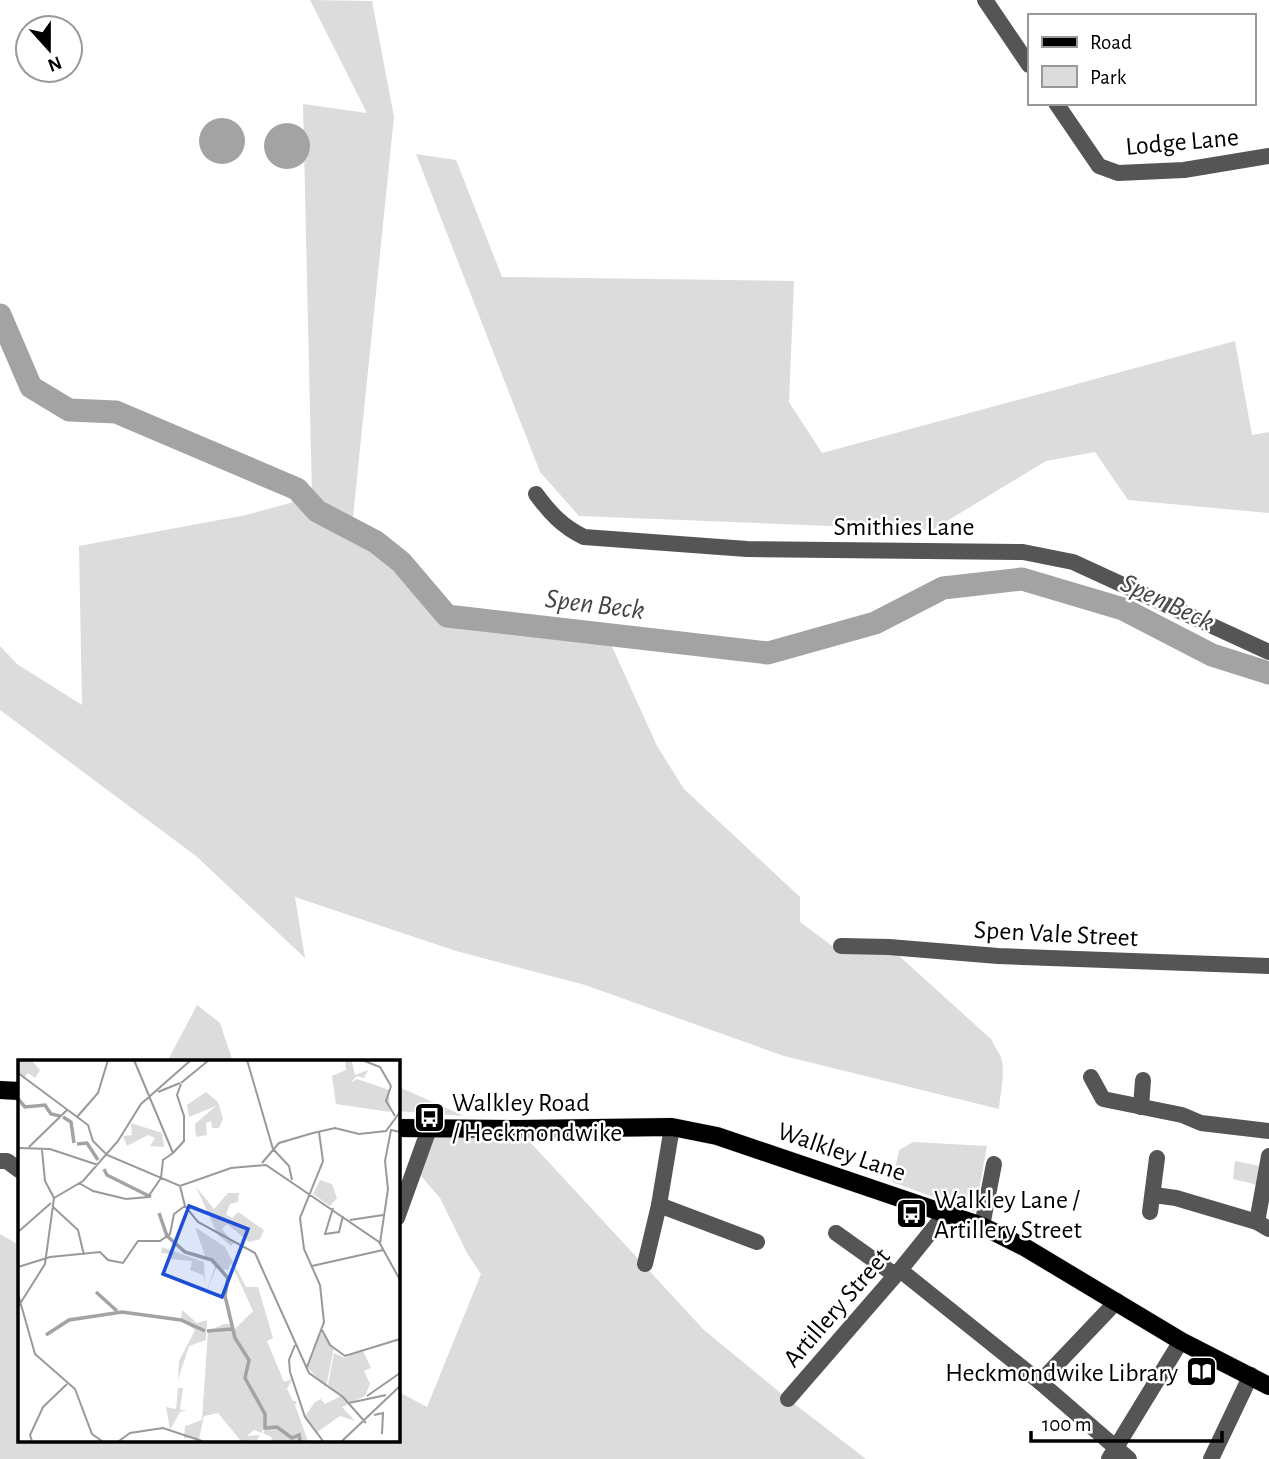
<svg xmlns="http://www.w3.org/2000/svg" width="1269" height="1459" font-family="'Alegreya Sans',sans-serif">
<rect width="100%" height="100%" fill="#fff"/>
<g fill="#dcdcdc">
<path d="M 310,0 L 372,1 L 394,117 L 352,527 L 438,618 L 462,624 L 610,642 L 657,746 L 684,789 L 800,897 L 800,922 L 843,954 L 897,954 L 992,1040 C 994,1048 1001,1053 1002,1061 C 1005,1075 1000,1094 999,1109 L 784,1056 L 585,985 L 456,951 L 295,897 L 305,958 L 196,856 L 0,710 L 0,646 L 17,664 L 82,705 L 79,546 L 246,515 L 312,497 L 303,104 L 367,113 Z"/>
<polygon points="416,154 456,160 502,277 794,281 789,402 822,453 1235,341 1252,435 1269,432 1269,513 1128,500 1095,452 1046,461 932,530 579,516 540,472"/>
<polygon points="197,1005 220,1023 233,1062 167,1062"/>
<polygon points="397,1086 464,1116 397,1111"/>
<polygon points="429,1129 518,1129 704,1330 788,1399 866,1459 0,1459 0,1234 19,1245 19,1440 397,1440 397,1391 427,1407 481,1274 467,1253 440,1198 414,1168"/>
<polygon points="913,1142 987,1146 975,1212 892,1182 899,1150"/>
<polygon points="1235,1161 1260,1166 1258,1185 1233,1179"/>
</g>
<g fill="#a3a3a3">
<circle cx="222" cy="141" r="23"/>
<circle cx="287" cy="146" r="23"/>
</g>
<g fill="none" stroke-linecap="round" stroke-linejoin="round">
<polyline stroke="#a3a3a3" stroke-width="23" points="0,315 31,387 69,410 116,412 297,489 317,511 376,542 401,562 447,616 768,653 875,623 943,588 1022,579 1123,609 1212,655 1269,673"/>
<defs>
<g id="major">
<polyline points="0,1090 19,1091"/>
<polyline points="397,1128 518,1129 672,1127 717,1136 982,1226 1026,1248 1181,1341 1269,1386"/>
</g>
</defs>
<use href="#major" stroke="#dbdbdb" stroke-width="19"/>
<g stroke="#555" stroke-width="16">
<polyline points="985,0 1029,65"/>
<polyline points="1056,103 1099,166 1118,173 1184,170 1269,156"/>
<path d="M 536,494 C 550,513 563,527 584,537 L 747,549 L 1023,552 L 1073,562 L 1269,652"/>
<polyline points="841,946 889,947 998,956 1269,966"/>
<polyline points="1091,1077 1103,1099 1182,1115 1201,1123 1269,1131"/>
<polyline points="1141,1107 1143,1080"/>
<polyline points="0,1161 7,1161 19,1170"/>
<polyline points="1154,1195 1176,1198 1257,1222 1269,1229"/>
<polyline points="659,1205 757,1242"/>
<polyline points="1150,1212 1157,1158"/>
<polyline points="397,1218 429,1129"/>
<polyline points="1257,1222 1269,1156"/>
<polyline points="982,1226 994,1164"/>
<polyline points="836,1233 895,1275"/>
<polyline points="645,1264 659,1205 672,1127"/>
<polyline points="900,1270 1040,1382 1129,1459"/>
<polyline points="1040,1382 1117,1301"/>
<polyline points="788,1399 900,1270 946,1213"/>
<polyline points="1109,1459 1181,1341"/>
<polyline points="1211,1459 1251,1375"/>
</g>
<use href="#major" stroke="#000" stroke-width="18"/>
</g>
<defs>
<symbol id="bus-square" viewBox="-11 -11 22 22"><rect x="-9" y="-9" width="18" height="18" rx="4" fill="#000" stroke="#fff"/><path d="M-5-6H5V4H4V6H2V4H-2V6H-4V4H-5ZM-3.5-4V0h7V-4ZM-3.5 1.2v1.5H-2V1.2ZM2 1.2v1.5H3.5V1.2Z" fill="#fff"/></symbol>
<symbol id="library-square" viewBox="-11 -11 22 22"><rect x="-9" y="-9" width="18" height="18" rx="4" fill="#000" stroke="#fff"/><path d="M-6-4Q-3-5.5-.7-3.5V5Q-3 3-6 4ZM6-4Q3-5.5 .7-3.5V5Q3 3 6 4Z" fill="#fff"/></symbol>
</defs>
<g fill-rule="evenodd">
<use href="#bus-square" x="412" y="1100" width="35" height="35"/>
<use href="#bus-square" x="894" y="1196" width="35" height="35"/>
<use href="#library-square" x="1184" y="1354" width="35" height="35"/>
</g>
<g text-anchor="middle" stroke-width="5" stroke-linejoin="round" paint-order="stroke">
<g font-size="26" fill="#000" stroke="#fff">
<text transform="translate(1182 141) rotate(-5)" y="9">Lodge Lane</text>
<text x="904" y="535">Smithies Lane</text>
<text transform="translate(1056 933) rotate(3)" y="9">Spen Vale Street</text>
<text transform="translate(842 1151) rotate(19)" y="9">Walkley Lane</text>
<text transform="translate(836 1307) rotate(-49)" y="9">Artillery Street</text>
</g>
<g font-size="26" fill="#000" stroke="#fff" text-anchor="start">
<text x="452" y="1111">Walkley Road<tspan x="452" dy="30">/ Heckmondwike</tspan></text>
<text x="934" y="1208">Walkley Lane /<tspan x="934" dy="30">Artillery Street</tspan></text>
<text x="1178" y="1381" text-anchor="end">Heckmondwike Library</text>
</g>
<g font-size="28" font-style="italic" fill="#444" stroke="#fff">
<text transform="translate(1168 601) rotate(25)" y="10">Spen Beck</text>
<text transform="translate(595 603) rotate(7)" y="10">Spen Beck</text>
</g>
</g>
<g transform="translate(18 1060)">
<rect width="382" height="382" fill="#fff"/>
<path d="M 0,0 L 13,0 L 22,10 L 17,18 L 10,13 L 6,18 L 0,12 ZM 340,0 L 334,2 L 337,15 L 350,10 L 346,18 L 339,16 L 332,23 L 339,19 L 371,30 L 372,52 L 318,44 L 314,16 L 328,10 L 327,1 ZM 188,32 L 200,42 L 205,59 L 201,68 L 194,68 L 193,61 L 188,63 L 189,75 L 178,77 L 177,64 L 198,46 L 171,57 L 169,45 ZM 113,63 L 144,73 L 146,87 L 132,86 L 137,78 L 130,75 L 109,86 L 105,76 L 114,75 ZM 302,120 L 314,124 L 319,138 L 312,146 L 295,134 ZM 178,127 L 196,149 L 210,133 L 221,133 L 220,142 L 212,144 L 208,154 L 214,158 L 220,152 L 246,170 L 242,179 L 231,182 L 209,164 L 204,169 L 216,183 L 213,186 L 200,175 ZM 177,167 L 207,187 L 228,227 L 240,227 L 255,278 L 249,281 L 266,322 L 274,319 L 269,329 L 275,341 L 279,341 L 277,345 L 290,381 L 251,381 L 255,378 L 245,373 L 247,370 L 245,367 L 244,373 L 236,370 L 229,376 L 242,375 L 239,380 L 223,381 L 200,353 L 186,356 L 181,379 L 166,378 L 167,366 L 184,360 L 190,271 L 206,264 L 214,264 L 216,270 L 235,251 L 213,203 L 210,210 L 198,208 L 188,234 L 197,206 L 187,196 ZM 144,187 L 186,202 L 187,222 L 185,215 L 172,210 L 174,201 L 152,199 L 153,194 L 143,193 ZM 164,250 L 179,263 L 189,260 L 188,280 L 171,286 L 160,320 L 161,301 L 177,270 L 163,260 ZM 303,272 L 316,288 L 308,327 L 289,307 ZM 344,289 L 353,308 L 346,311 L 352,324 L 347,336 L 324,347 L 337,361 L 322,356 L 298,373 L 287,356 L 297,342 L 303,339 L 307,344 L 323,336 L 310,325 L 316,293 L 327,298 ZM 160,328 L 165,328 L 162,350 L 169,350 L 162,352 L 152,370 L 148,347 L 158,349 Z" fill="#dcdcdc"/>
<path fill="none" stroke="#a3a3a3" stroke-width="3.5" d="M 0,39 L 7,47 L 27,45 L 33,54 L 42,56M 45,57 L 53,62 L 56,83M 59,84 L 69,83 L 80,100M 86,109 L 89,115 L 133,137M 141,153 L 149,176 L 167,192 L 194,200 L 210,218 L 207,236 L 217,278 L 231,300 L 227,318 L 247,354 L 247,368 L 259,367 L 274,378 L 281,375 L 282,381M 78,232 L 99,251M 189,271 L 214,269M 28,275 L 51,260 L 104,252 L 163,260 L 187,271"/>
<path fill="none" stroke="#999" stroke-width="2" d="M 116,0 L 155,93 L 145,100 L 143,118M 229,0 L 255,89M 344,0 L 362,7 L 373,26M 0,13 L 70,65 L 75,81 L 89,95 L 162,126 L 213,108 L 248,105 L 361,182 L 382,220M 163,23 L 191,0M 373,26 L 368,41 L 377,56M 140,32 L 162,23M 59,57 L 80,33 L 90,0M 11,87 L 49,50M 0,88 L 32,89 L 80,105M 255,89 L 271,106 L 274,120M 24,90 L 27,121 L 36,138M 155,93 L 166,81 L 166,56 L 159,35 L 163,24M 244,103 L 261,83 L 295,73 L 317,68 L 341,74 L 368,71 L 382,52M 61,123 L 75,131 L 108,139 L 130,137 L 143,118M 162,126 L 167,146 L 180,162 L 237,193 L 291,313 L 325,337 L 348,363M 34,146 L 60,170 L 66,195M 315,148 L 307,174 L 321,172 L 325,156M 332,160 L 365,155M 0,172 L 33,143M 362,183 L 370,129 L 367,101 L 373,70 L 382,72M 294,206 L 365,190M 0,207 L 32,197 L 82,192 L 90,200 L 105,203 L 120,181 L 142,181 L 152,174 L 156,154 L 167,146M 0,234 L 17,294 L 57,329 L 74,374 L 84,381M 0,247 L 27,204 L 36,138 L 65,121 L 100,81 L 123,44 L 173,0M 304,270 L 312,285 L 327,296 L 382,279M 277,285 L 271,300 L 272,312 L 287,357 L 305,381M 289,307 L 306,262 L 302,225 L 286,189 L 282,158 L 305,101 L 301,72M 349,336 L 382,313M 331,343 L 368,335M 356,355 L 365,353 L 364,374M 14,381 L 12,375 L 25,347 L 49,324M 101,381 L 112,373 L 145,368 L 184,381M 324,381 L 382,326"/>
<path fill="#1d4ed8" fill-opacity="0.15" stroke="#1d4ed8" stroke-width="3.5" d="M 171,146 L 230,169 L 204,237 L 145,214 Z"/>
<rect width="382" height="382" fill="none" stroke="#000" stroke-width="3.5"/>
</g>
<rect x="1028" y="14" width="228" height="91" fill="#ffffff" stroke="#999999" stroke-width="2"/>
<rect x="1042" y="37" width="35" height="10" fill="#000000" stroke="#999999" stroke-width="2"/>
<text x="1090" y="49" font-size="21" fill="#000000">Road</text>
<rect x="1042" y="66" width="35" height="21" fill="#dcdcdc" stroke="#999999" stroke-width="2"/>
<text x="1090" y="84" font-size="21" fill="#000000">Park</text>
<g transform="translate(49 49) rotate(159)"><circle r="33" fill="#ffffff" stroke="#999999" stroke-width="2"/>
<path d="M0-5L12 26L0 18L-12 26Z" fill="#000000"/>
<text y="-10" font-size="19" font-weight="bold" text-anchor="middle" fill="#000000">N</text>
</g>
<path d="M1031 1431v10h191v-10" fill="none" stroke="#000000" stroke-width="3.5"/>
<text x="1042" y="1431" font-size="21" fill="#000000" stroke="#ffffff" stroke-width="5" paint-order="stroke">100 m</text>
</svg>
